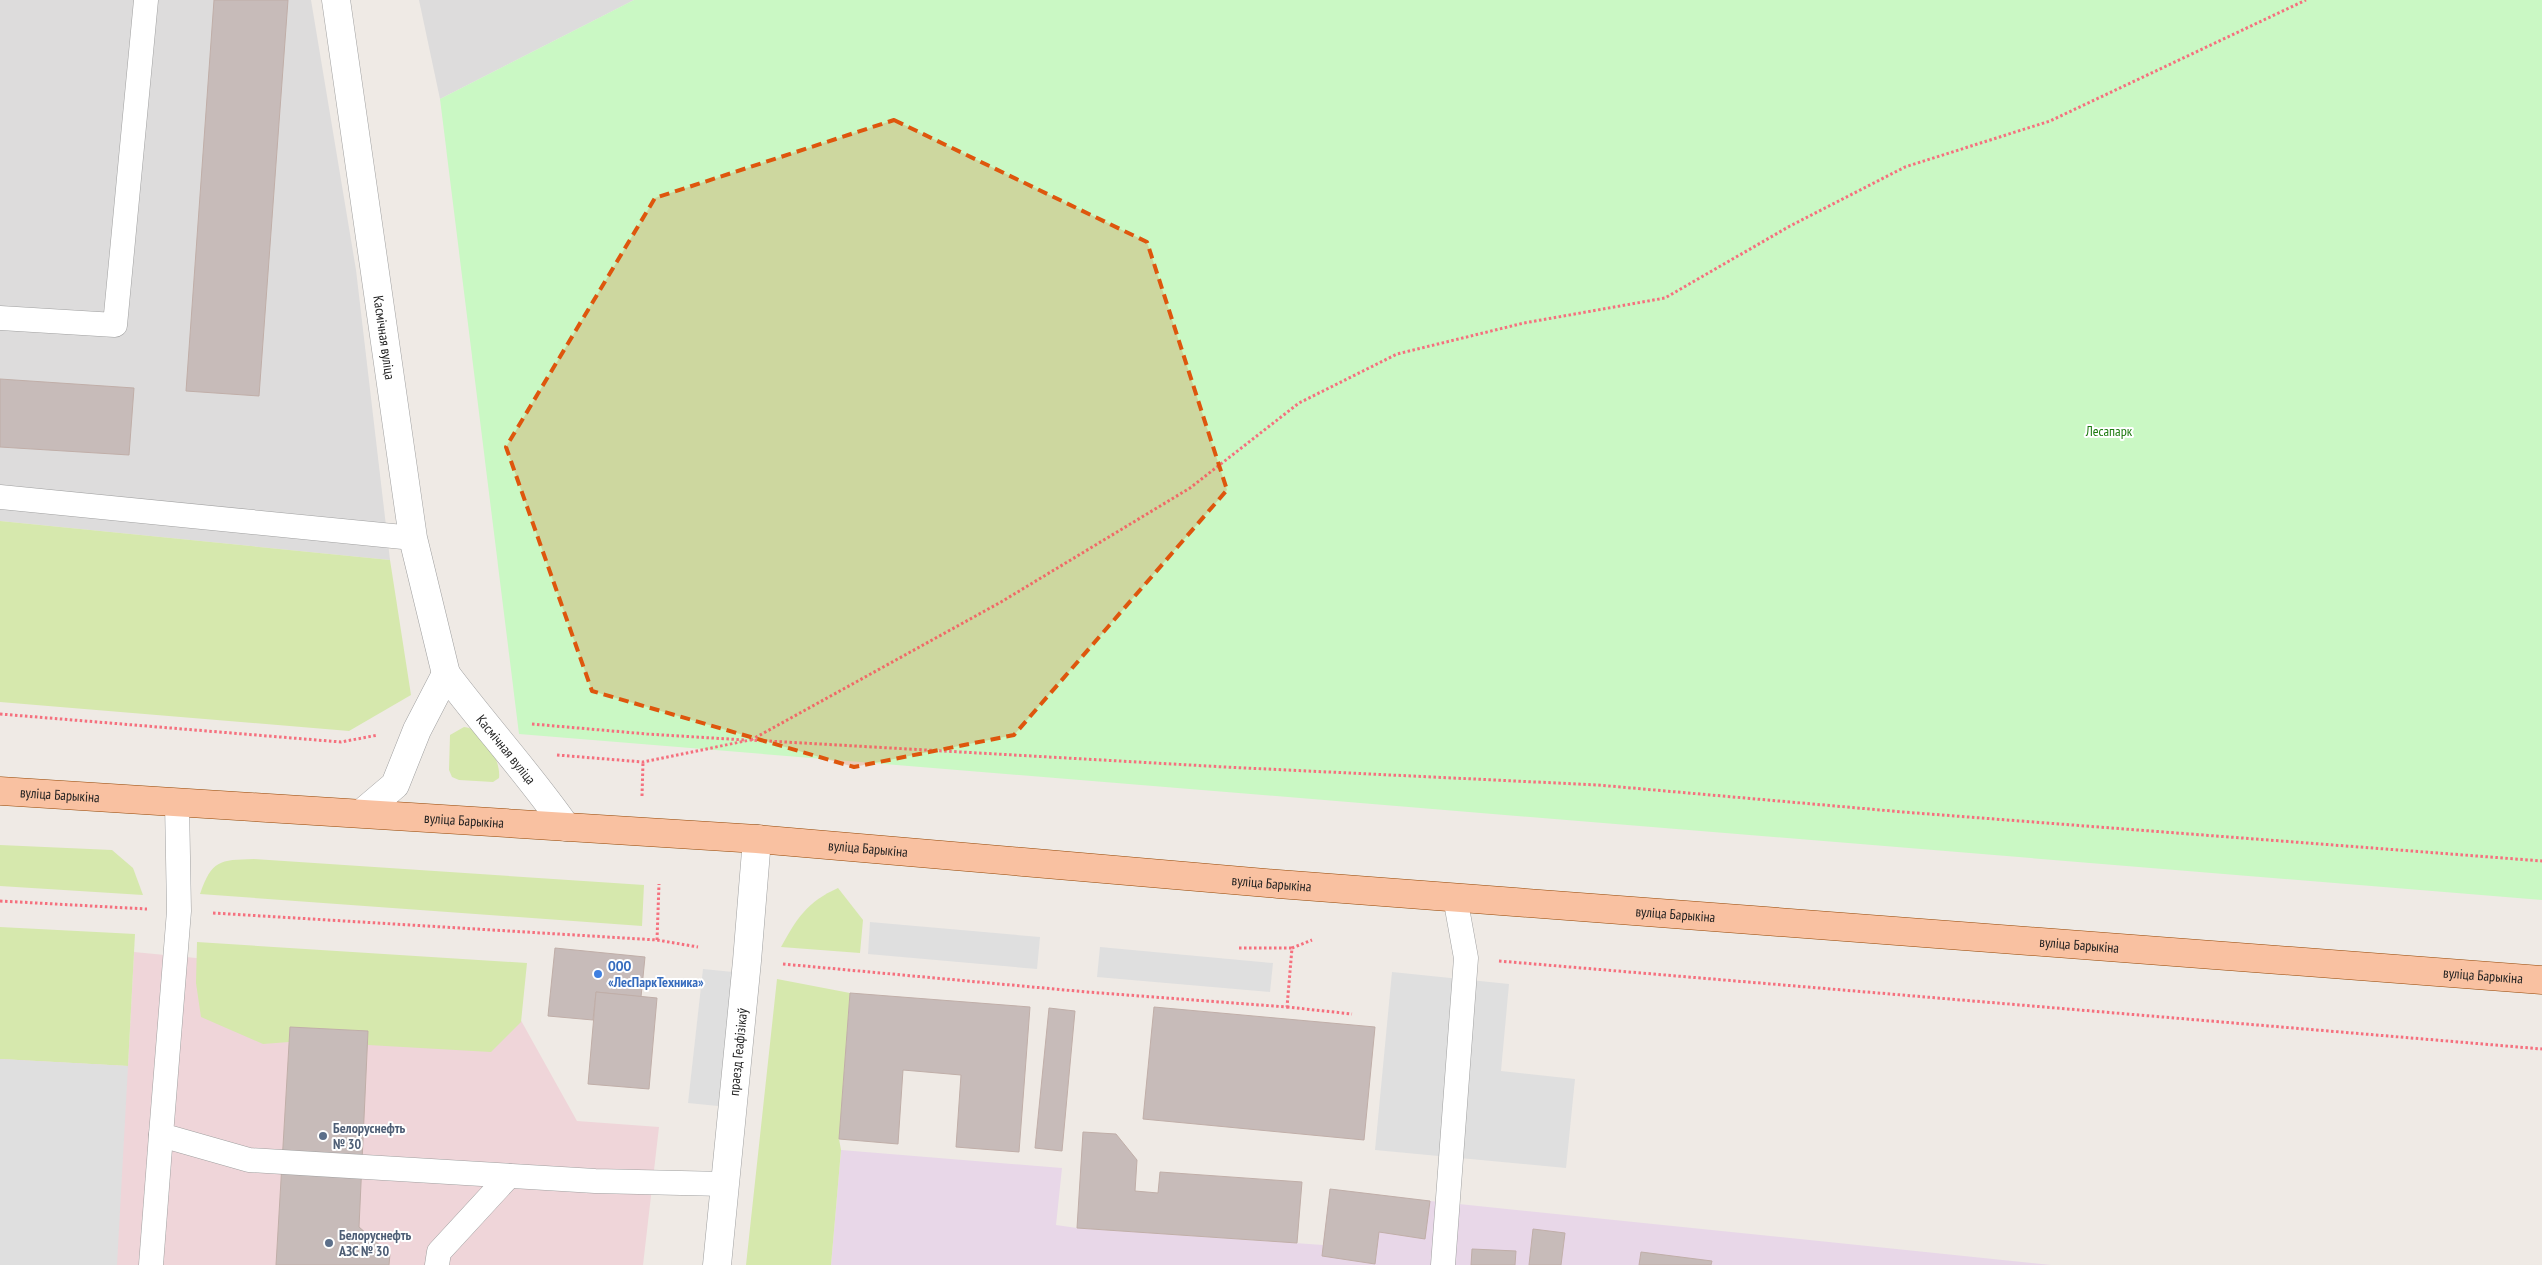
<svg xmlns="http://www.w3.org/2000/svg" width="2542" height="1265" font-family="'PT Sans Narrow',sans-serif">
<rect width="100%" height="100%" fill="#efeae5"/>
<g fill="#dddcdc">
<polygon points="0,0 311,0 356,270 390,560 0,521"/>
<polygon points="419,0 634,0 440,99"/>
</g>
<polygon fill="#efd5d9" points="134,952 196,958 494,972 577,1121 659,1127 643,1265 0,1265 0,1059 128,1066"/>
<polygon fill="#e8d7e8" points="841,1150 1062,1168 1056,1225 1077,1228 1323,1245 1330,1189 1430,1201 2051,1265 831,1265"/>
<g fill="#d6e8ad">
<polygon points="0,521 390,560 411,695 349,731 0,702"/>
<path d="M 464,727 C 468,728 472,728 476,730 C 488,737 501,764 499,778 L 493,782 L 459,780 L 452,777 L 449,770 L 450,735 Z"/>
<polygon points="0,845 112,850 133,868 143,895 0,886"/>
<path d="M 254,859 L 644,885 L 642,926 L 200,894 C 212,860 219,860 254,859 Z"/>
<path d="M 838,888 L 863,920 L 860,953 L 781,947 C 797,918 807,902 838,888 Z"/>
<polygon points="0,927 135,934 128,1066 0,1059"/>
<polygon points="197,942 527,963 521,1022 491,1052 368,1045 368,1031 290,1027 289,1042 263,1044 201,1017 196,983"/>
<polygon points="777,979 850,993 839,1139 841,1150 831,1265 746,1265"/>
</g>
<polygon fill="#caf8c4" points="634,0 2542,0 2542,900 519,734 440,99"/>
<g fill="#dfdfdf">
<polygon points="870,922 1040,937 1037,969 868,954"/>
<polygon points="1100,947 1273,963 1270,992 1097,977"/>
<polygon points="703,969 733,972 718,1106 688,1103"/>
<polygon points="1392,972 1509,984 1501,1071 1575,1079 1566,1168 1375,1150"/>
<polygon points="0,1059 128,1066 117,1265 0,1265"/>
</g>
<g fill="#c7bbb9" stroke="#c0aea8">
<polygon points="214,0 288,0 259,396 186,391"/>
<polygon points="0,379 134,388 129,455 0,447"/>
<polygon points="555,948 645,957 641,997 596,992 593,1020 548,1016"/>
<polygon points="596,992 657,998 649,1089 588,1084"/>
<polygon points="850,993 1030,1007 1019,1152 956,1147 961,1075 903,1070 898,1144 839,1139"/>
<polygon points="1154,1007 1375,1027 1364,1140 1143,1119"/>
<polygon points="1049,1008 1075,1011 1062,1151 1035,1148"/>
<polygon points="290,1027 368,1031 359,1227 390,1254 389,1265 276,1265"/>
<polygon points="1083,1132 1116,1134 1137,1160 1135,1191 1158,1193 1160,1172 1302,1182 1297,1243 1077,1228"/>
<polygon points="1330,1189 1430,1201 1425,1239 1379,1232 1375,1264 1322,1256"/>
<polygon points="1533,1229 1565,1233 1561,1265 1529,1265"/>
<polygon points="1472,1249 1516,1251 1515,1265 1471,1265"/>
<polygon points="1641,1252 1712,1261 1711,1265 1639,1265"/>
</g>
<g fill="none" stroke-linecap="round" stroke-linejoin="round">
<defs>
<g id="service">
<polyline points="0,318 115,325 146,0"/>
<polyline points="0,497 413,538"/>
<polyline points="177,803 179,911 161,1135 249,1160 595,1181 724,1184"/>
<polyline points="151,1265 161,1135"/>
<polyline points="437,1265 439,1252 509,1176"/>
<polyline points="1443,1265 1466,958 1455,897"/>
</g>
<g id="minor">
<path id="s1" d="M 336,0 L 413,538 L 446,674"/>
<path id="s2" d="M 362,813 L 395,785 L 417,730 L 446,674 C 485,726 529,774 566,827"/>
<path id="s3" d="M 717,1265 L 747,961 L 757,839"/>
</g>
<g id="primary">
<path id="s4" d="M 0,791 L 757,839 L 1278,884 L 2542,980"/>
</g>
</defs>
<use href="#service" stroke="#a0a0a0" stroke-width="25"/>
<use href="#minor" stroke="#a0a0a0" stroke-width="29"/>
<use href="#primary" stroke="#954705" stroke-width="29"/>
<g stroke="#f5707e" stroke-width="3" stroke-dasharray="2.5 2.5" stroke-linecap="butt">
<polyline points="0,714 341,742 378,735"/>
<polyline points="532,724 647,734 745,740"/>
<polyline points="751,740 1001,602 1190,488 1299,403 1397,354 1524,323 1665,298 1790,226 1905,167 2050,121 2306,0"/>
<polyline points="557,755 643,762 750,740 1225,767 1598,785 1903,812 2542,861"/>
<polyline points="642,796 643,762"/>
<polyline points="0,901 147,909"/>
<polyline points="213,913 657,940 698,947"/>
<polyline points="657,940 659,884"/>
<polyline points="1239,948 1292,948"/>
<polyline points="1499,961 2542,1049"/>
<polyline points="783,964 1087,992 1287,1007 1292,948 1312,940"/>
<polyline points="1287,1007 1352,1014"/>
</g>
<use href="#service" stroke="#fff" stroke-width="24"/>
<use href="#minor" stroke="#fff" stroke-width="28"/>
<use href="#primary" stroke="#f9c1a1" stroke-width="28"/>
</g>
<path fill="#de560d" fill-opacity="0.2" stroke="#de560d" stroke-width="4" stroke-dasharray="10 6" stroke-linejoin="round" d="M 894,120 L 1147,242 L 1227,490 L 1014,735 L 854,767 L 592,691 L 506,447 L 655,198 Z"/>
<circle fill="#3f7fe0" stroke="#fff" stroke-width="2" cx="598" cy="974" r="5"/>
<g fill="#5c6f8a" stroke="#fff" stroke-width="2">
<circle cx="323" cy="1136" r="5"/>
<circle cx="329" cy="1243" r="5"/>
</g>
<g text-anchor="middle" stroke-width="4" stroke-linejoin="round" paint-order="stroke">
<g font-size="14" fill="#1f1f1f" stroke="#fff">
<text dy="5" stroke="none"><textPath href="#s1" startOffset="341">Касмічная вуліца</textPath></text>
<text dy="5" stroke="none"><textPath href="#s2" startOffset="262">Касмічная вуліца</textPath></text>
<text dy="5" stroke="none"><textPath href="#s4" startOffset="60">вуліца Барыкіна</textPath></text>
<text dy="5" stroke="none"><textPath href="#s4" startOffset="465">вуліца Барыкіна</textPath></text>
<text dy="5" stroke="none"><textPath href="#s4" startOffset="870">вуліца Барыкіна</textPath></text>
<text dy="5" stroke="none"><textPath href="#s4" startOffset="1275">вуліца Барыкіна</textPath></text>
<text dy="5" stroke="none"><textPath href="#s4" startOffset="1680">вуліца Барыкіна</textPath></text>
<text dy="5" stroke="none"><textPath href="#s4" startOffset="2085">вуліца Барыкіна</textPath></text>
<text dy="5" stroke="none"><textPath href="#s4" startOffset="2490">вуліца Барыкіна</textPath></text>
<text dy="5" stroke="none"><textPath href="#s3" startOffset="214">праезд Геафізікаў</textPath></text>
</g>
<g font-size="14" fill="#1c7a0f" stroke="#fff">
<text x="2109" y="436">Лесапарк</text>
</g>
<g font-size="14" font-weight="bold" fill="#366cbe" stroke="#fff" text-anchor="start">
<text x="608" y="971">ООО<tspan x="608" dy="16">«ЛесПаркТехника»</tspan></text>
</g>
<g font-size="14" font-weight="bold" fill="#4e5e75" stroke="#fff" text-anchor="start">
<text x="333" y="1133">Белоруснефть<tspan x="333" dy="16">№ 30</tspan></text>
<text x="339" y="1240">Белоруснефть<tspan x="339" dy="16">АЗС № 30</tspan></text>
</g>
</g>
</svg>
